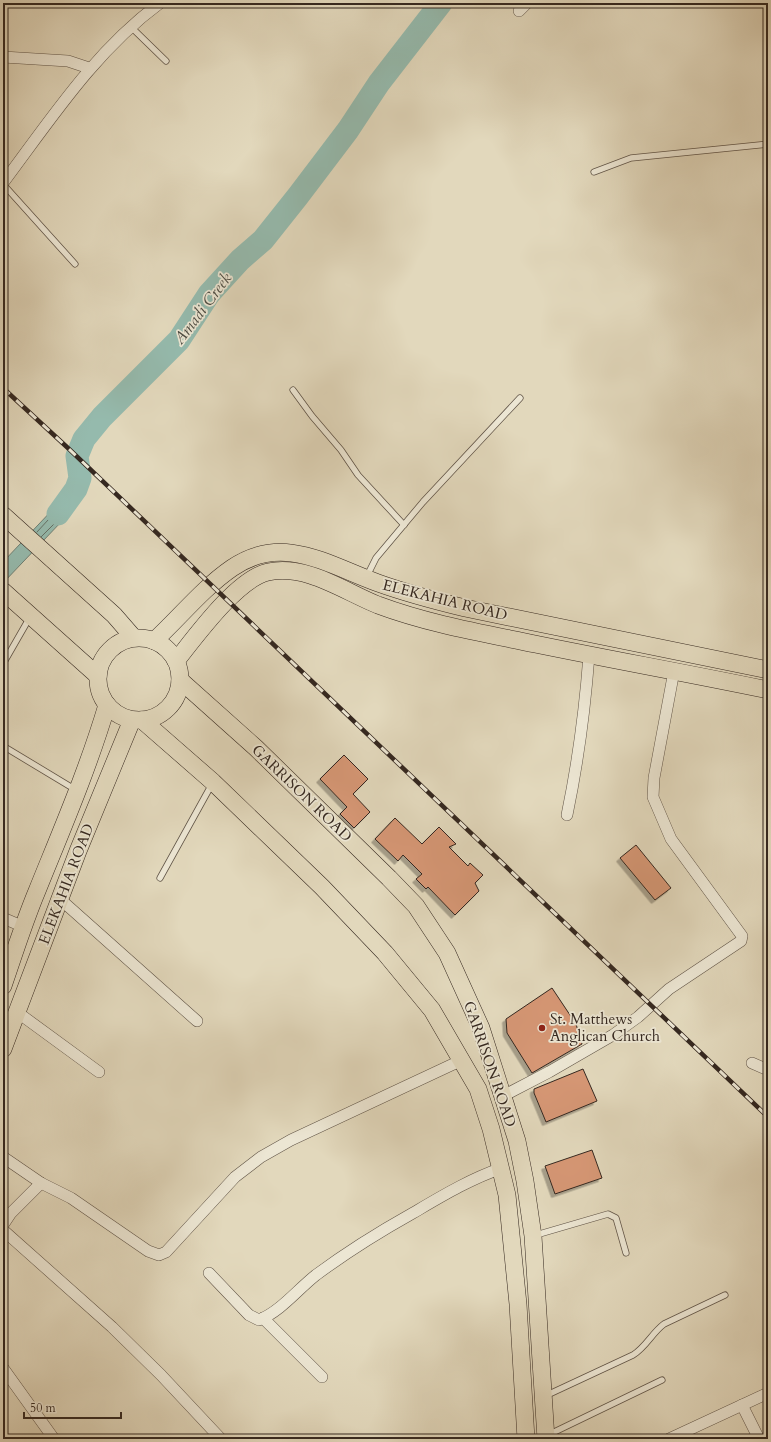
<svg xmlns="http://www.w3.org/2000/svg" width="771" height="1442" font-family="Cardo,serif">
<defs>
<filter id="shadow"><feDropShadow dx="-3.5" dy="3.5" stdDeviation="0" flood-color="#0004"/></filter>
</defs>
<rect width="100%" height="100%" fill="#e2d8bc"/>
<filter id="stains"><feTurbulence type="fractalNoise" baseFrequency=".005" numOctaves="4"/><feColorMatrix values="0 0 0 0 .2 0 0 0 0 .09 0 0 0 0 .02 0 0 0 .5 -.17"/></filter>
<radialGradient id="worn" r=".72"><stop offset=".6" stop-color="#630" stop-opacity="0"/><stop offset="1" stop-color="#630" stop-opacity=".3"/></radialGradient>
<polygon fill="#95baad" stroke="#6f8075" points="74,487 78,490 62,521 3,583 3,562"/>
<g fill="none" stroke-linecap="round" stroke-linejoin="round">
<polyline stroke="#657166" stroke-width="1" points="37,532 60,507 63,507 59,519 41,537"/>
<polyline stroke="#95baad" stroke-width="23" points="58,514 76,489 80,478 77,456 84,439 102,417 179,340 209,294 240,260 263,240 298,196 348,130 379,83 441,3"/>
</g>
<g fill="#d69774" stroke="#352820" filter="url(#shadow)">
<polygon points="344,755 368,779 353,794 370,812 354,828 340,814 347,807 320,779"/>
<polygon points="395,818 422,844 439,827 456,844 449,847 468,866 470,863 483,875 475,883 479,891 455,915 428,887 426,889 416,879 422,874 403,855 398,861 375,839"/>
<polygon points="636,845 671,888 655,900 620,858"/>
<polygon points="552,988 576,1024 582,1044 532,1073 507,1033 506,1019"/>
<polygon points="583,1069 597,1101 546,1122 534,1093 534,1089"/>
<polygon points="592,1150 602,1178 555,1194 545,1166"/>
</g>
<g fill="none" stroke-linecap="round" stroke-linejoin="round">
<defs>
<g id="lane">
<polyline points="131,27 166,61"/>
<polyline points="594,172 631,158 768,144"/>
<polyline points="3,184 75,264"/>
<polyline points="293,390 312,416 341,450 358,475 404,525"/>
<polyline points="367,576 376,558 423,502 520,398"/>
<polyline points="3,664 30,617"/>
<polyline points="3,746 76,790"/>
<polyline points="160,878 212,784"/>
<polyline points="536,1235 608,1214 616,1218 626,1253"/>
<path d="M 545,1396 L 633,1355 C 646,1347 652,1333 664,1324 L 725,1295"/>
<polyline points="548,1435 662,1380"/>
</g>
<g id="street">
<polyline points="519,11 527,3"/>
<polyline points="3,57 68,61 89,68"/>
<path d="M 3,183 C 51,119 95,51 160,3"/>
<path d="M 567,815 C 578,762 585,709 589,655"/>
<polyline points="60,899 197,1021"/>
<polyline points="3,918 24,927"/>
<polyline points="17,1012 99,1072"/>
<polyline points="752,1063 768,1070"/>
<polyline points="503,1096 549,1072 613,1035 638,1017 669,989 741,941 742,936 671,839 653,797 654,778 674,671"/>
<polyline points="3,1157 41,1183 71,1198 148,1251 159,1255 166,1252 235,1177 261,1157 291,1140 462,1060"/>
<polyline points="3,1225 11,1213 41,1183"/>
<polyline points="3,1230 112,1327 161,1375 221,1439"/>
<path d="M 209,1273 L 249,1315 L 259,1320 C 281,1311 297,1290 316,1275 C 347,1252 379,1232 413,1213 C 442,1196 470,1179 502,1168"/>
<polyline points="263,1318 322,1377"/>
<polyline points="3,1368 54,1439"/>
<polyline points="742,1405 759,1439"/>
<polyline points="669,1439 768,1393"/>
</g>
<g id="primary">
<polyline points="3,515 114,615 134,638"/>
<polyline points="3,591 98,676"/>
<circle cx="139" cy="679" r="41"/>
<path d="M 154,641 C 180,617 203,588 232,568 C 283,533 328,565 378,583 C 406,593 436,601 465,608 L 768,670"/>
<path d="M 176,661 C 196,636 237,579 268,572 C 307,564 343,591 378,605 C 429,624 482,633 535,644 C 613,660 691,674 768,690"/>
<polyline points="180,680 256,748 389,878 416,906 447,953 481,1028 517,1141 525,1181 533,1236 546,1439"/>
<polyline points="142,720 213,782 322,887 385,953 432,1010 478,1089 491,1129 507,1195 518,1304 526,1439"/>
<path d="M 3,986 C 14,954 24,922 37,891 C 62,829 88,769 107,705"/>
<polyline points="3,1049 78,851 132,720"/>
</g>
</defs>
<use href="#lane" stroke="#605447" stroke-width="7"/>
<use href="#street" stroke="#605447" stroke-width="12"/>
<use href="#primary" stroke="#352820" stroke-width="18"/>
<use href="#lane" stroke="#ece6d3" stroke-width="5.5"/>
<use href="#street" stroke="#ece6d3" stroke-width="11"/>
<use href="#primary" stroke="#e2d8bc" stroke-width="17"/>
<defs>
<polyline id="rail" points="3,388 69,449 768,1117"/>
</defs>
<use href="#rail" stroke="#352820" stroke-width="4.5"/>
<use href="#rail" stroke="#ece6d3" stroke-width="3" stroke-dasharray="9" stroke-linecap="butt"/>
</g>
<circle fill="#8f2418" stroke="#ece6d3" stroke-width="1.5" cx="542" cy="1028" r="4"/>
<g text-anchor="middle" stroke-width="3.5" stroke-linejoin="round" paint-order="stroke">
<g font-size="15" fill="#352820" stroke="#ece6d3">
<text transform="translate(445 600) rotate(14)" y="5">ELEKAHIA ROAD</text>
<text transform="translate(302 793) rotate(44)" y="5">GARRISON ROAD</text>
<text transform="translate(66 884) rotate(-69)" y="5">ELEKAHIA ROAD</text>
<text transform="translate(490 1064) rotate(71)" y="5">GARRISON ROAD</text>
</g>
<g font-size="15" fill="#352820" stroke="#ece6d3" text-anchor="start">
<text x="550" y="1024">St. Matthews<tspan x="550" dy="17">Anglican Church</tspan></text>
</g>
<g font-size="16" font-style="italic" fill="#4d4c43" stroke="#ece6d3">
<text transform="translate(202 308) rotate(-53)" y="6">Amadi Creek</text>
</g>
</g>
<rect width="771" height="1442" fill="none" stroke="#e2d8bc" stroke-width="16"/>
<rect x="4" y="4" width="763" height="1434" fill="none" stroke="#352820" stroke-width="2"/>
<rect x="8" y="8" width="755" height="1426" fill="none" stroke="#352820"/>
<path d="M24 1412v6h97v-6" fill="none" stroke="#352820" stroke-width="2"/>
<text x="30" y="1412" font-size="12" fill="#352820" stroke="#ece6d3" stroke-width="3" paint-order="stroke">50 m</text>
<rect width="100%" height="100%" filter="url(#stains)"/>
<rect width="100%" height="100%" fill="url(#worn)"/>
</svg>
